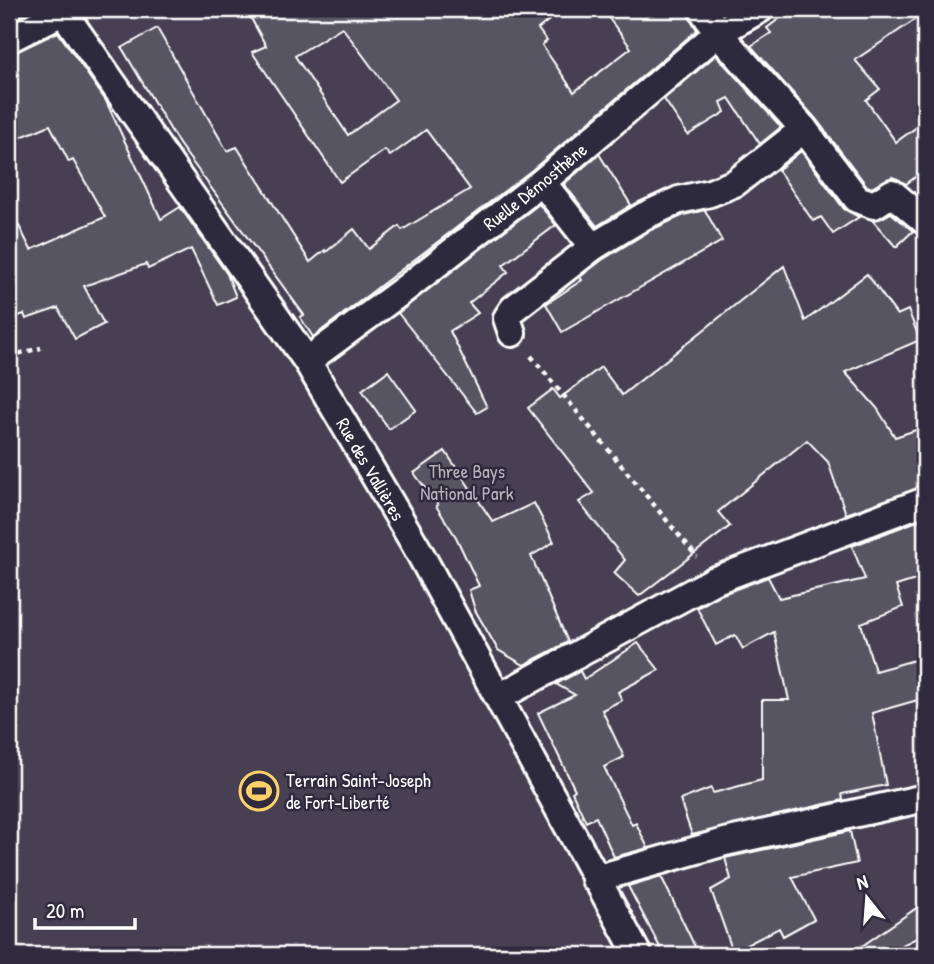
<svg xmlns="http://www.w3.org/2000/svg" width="934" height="964" font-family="'Patrick Hand',sans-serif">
<rect width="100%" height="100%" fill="#2f2a3d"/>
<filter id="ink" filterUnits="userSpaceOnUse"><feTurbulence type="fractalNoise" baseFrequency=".0143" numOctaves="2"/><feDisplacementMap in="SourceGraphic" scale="14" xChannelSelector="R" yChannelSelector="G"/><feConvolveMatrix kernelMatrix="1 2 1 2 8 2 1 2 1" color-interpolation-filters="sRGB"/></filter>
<g filter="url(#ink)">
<rect fill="#464152" stroke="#a2a0a8" stroke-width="2" x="9" y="9" width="916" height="946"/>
<g fill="#595564" stroke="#fff" stroke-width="2" fill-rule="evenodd">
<polygon points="9,9 34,9 9,21"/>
<path d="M 246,9 L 563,9 L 538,29 L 547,41 L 542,45 L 574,92 L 631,48 L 602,9 L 685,9 L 697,30 L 532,170 L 313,337 L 300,317 L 304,315 L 179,144 L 122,48 L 157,28 L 227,151 L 237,147 L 310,262 L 325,250 L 326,252 L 354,229 L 369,249 L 399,226 L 402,230 L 470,189 L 426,130 L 390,156 L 385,150 L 340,182 L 252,52 L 266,46 ZM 342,27 L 396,100 L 348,135 L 295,56 Z"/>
<polygon points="792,9 925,9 925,13 855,60 880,89 866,100 896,142 925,121 925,170 906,184 892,177 872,188 867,186 816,119 751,46 771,33 767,28"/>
<polygon points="58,32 106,101 161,219 180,207 227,274 236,297 218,305 191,249 148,269 146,264 84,286 104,324 75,339 58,308 26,319 24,314 9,319 9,206 31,250 105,217 73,160 69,162 50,125 9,142 9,55"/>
<polygon points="716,55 781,127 760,144 729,98 721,102 725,112 688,135 664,99"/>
<polygon points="801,151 844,209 859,217 833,234 821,217 813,221 778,170"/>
<polygon points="599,154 631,205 597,226 564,184"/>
<polygon points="539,204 556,225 503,265 508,272 469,303 478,313 450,331 487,407 477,413 398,313"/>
<polygon points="705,210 722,241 562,332 546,304 582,280 580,277 602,260 651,230 684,215"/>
<polygon points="891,213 913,231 896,247 872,220 882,218"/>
<polygon points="784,266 805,321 867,274 897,315 908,310 920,340 845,372 877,408 895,437 925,427 925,486 846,514 828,462 807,440 718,512 730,526 639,596 614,573 625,560 579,502 594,493 528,408 553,389 560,398 601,367 622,395"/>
<polygon points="388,371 416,410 389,429 362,390"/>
<polygon points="445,451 493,522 534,503 554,542 531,556 568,642 524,665 498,650 475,610 469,590 479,586 456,537 436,506 438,505 414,473"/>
<polygon points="925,518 925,577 896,586 903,607 861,623 875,671 925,657 925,698 872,713 886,785 842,794 843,800 692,835 680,800 711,788 713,793 762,780 762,700 789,700 774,632 743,649 735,635 716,645 697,608 720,595 768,577 779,598 865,579 852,546"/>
<polygon points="638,643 659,670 618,692 622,700 602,710 624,757 604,767 632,825 636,823 648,848 614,857 596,817 586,822 572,792 575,790 538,713 575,695 556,684 580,671 584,679"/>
<polygon points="850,831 857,863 792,877 814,919 783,936 779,928 733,952 711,890 731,879 725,858"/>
<polygon points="661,876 699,955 664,955 628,886"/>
<polygon points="925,902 925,934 882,955 858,955 855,951"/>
</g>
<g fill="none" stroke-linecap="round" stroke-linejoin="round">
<defs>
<g id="street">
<path id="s1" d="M 61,9 L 307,361 L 417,548 L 638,955"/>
<polyline points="702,9 718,33 804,129 857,199 874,205 892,193 925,221"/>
<polyline points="9,39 68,9"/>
<polyline points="542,182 593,247"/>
<polyline points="512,333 507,318 513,309 593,247 644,216 679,200 710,193 735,183 804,129"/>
<path id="s2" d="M 307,361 L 402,291 L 542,182 L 718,33 L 760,9"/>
<polyline points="499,697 713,581 925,501"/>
<polyline points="595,879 725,842 925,798"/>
</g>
</defs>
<use href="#street" stroke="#fff" stroke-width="32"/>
<g stroke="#fff" stroke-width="4.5" stroke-dasharray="5 5" stroke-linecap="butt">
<polyline points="9,356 41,348"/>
<polyline points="531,356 697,557"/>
</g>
<use href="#street" stroke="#2f2a3d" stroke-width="26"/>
</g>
</g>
<defs>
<symbol id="stadium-ring" viewBox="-11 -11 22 22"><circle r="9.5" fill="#2f2a3d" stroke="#ffd166" stroke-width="1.5"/><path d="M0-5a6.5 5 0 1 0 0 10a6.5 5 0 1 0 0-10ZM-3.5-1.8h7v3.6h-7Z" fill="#ffd166"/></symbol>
</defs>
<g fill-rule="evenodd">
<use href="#stadium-ring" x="237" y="769" width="44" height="44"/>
</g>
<g text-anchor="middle" stroke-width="5" stroke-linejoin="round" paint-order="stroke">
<g font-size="19" fill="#fff" stroke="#2f2a3d">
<text dy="7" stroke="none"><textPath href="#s2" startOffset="287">Ruelle Démosthène</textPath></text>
<text dy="7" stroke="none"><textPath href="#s1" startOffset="555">Rue des Vallières</textPath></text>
</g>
<g font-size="19" fill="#b5b3ba" stroke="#2f2a3d">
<text x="467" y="478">Three Bays<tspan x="467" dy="22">National Park</tspan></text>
</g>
<g font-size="19" fill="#fff" stroke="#2f2a3d" text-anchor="start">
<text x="286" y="787">Terrain Saint-Joseph<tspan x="286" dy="22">de Fort-Liberté</tspan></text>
</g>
</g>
<rect width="934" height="964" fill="none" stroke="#2f2a3d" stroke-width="35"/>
<rect x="18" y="18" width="899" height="929" fill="none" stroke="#fff" stroke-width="2.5" filter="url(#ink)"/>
<g transform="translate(867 898) rotate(343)" stroke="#2f2a3d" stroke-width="5" paint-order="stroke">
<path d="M0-5L12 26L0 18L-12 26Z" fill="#ffffff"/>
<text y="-10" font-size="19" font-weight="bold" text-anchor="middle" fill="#ffffff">N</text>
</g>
<path d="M35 918v10h100v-10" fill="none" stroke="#ffffff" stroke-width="3.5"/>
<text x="46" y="918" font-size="21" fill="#ffffff" stroke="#2f2a3d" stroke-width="5" paint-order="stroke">20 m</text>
</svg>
